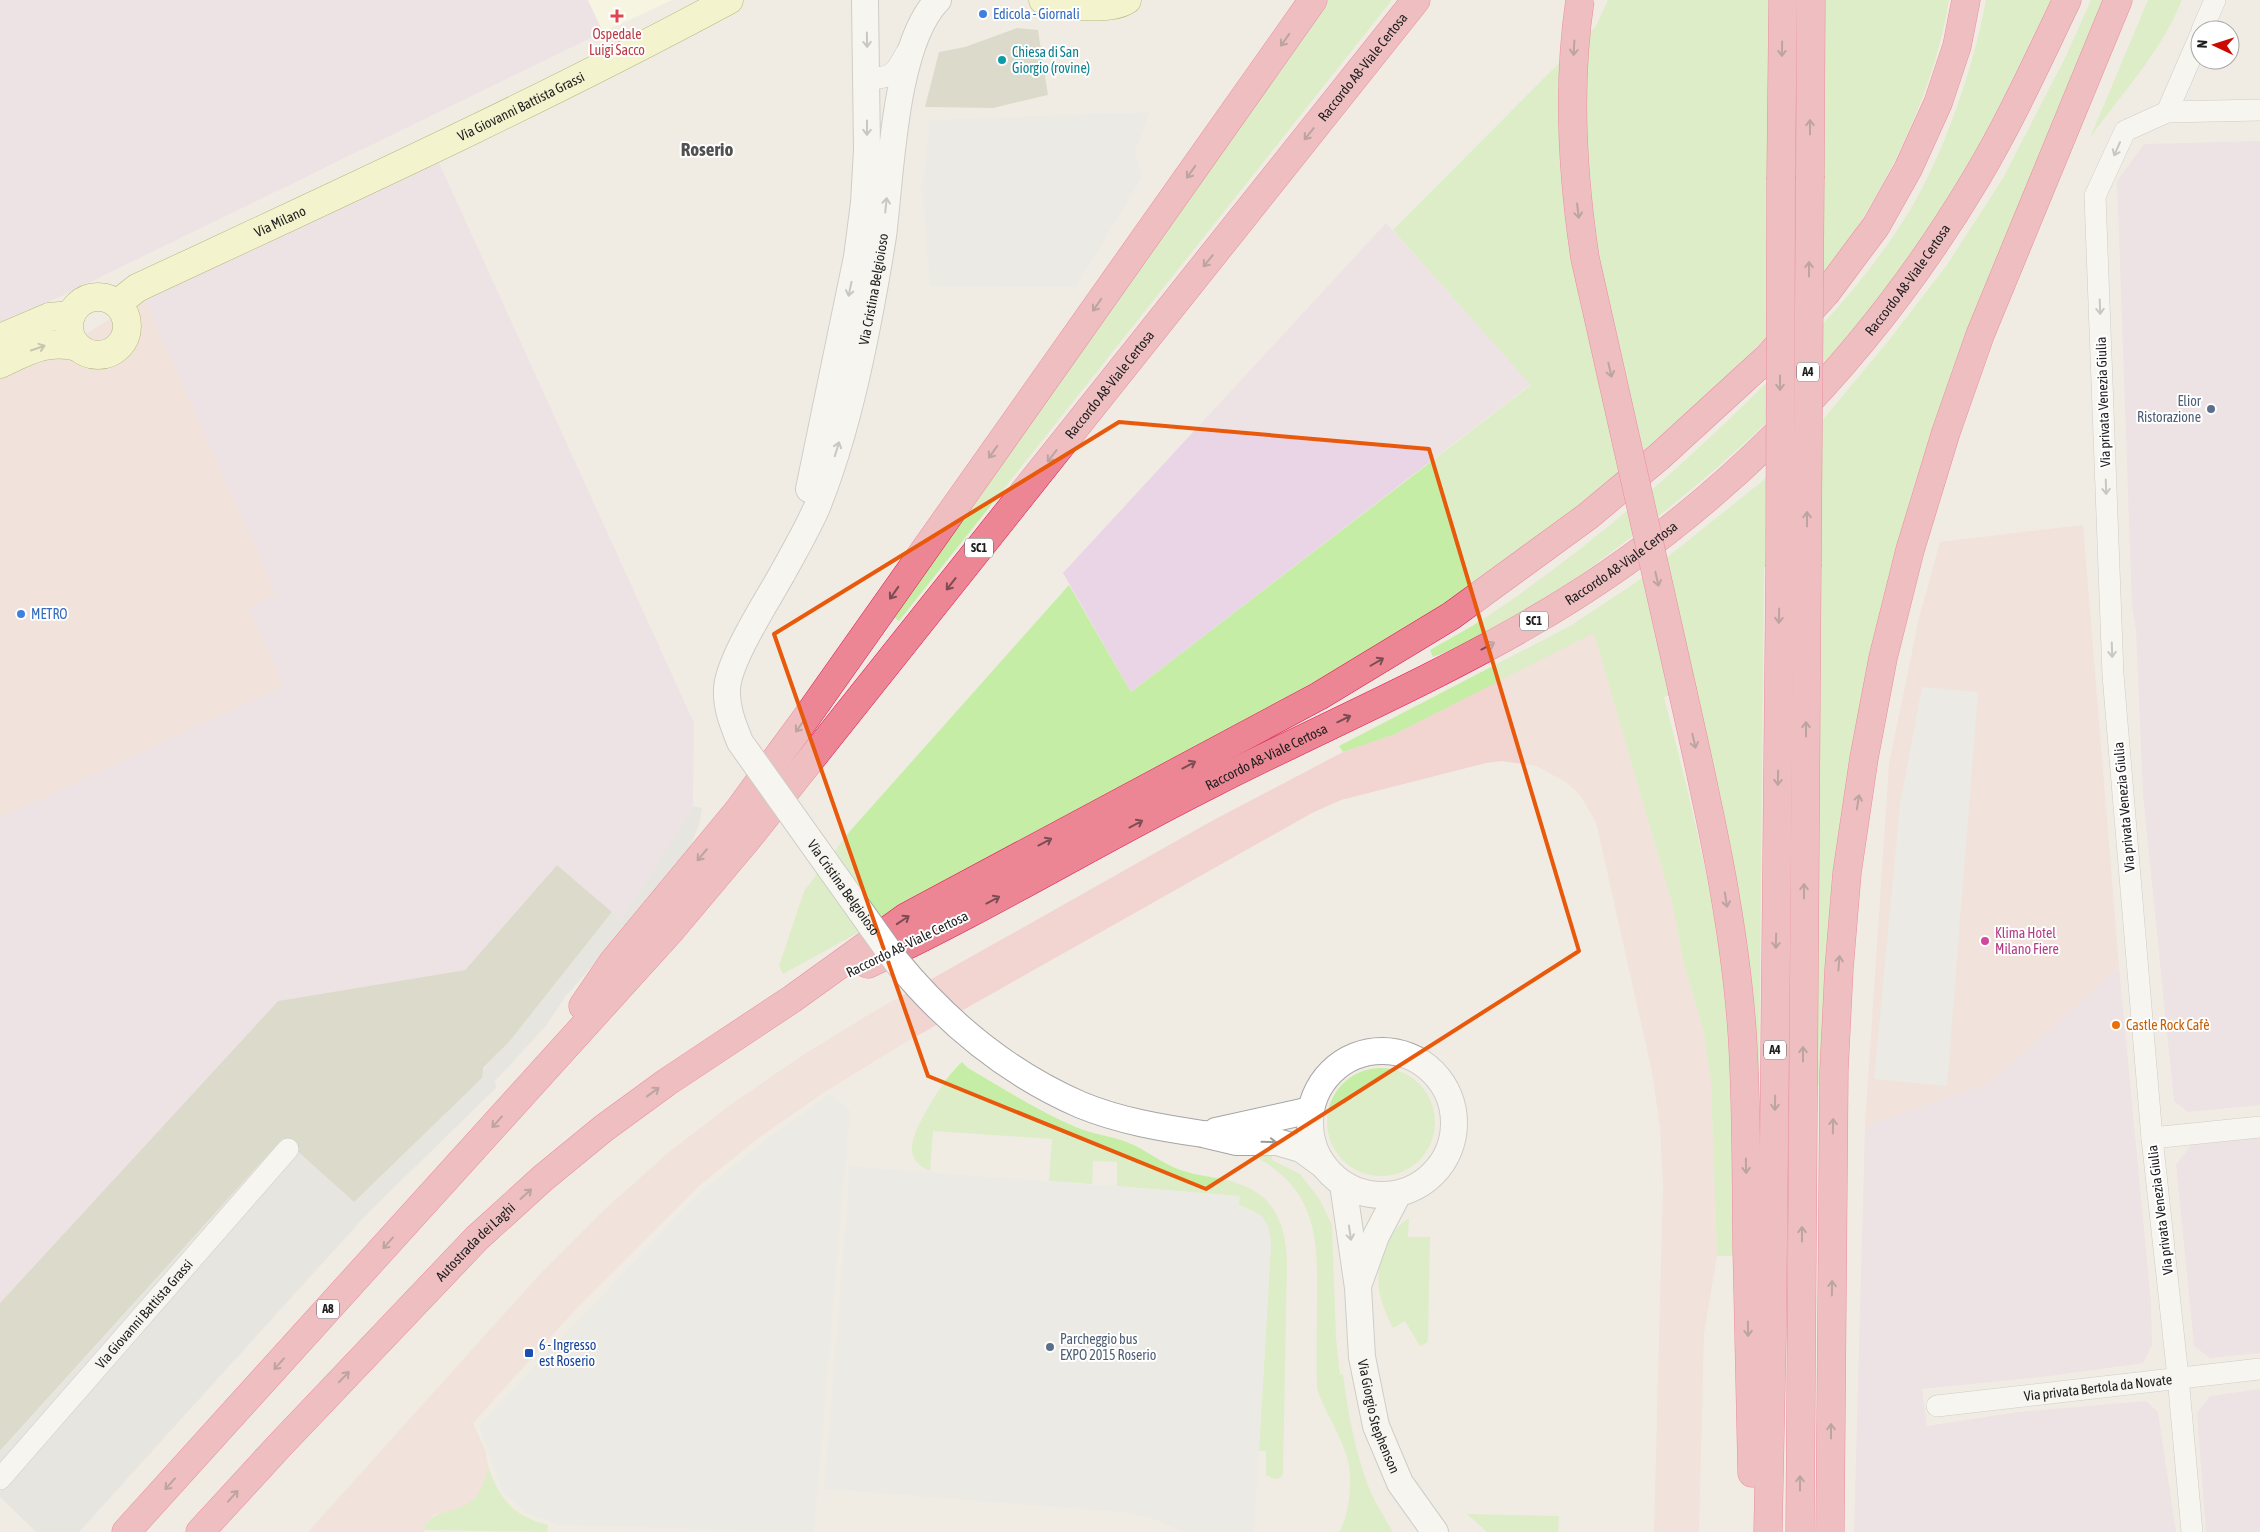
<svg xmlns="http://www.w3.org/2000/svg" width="2260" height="1532" font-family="'Asap Condensed',sans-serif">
<rect width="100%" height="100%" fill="#f0ece3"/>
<polygon fill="#dcdbdb" points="693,806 702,808 699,825 684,861 565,997 546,1026 495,1081 496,1088 367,1214 79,1532 36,1532 0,1497 0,1452 283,1137 354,1202 509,1042 612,912 621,920"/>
<g fill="#f2d4d1">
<polygon points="144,298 277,594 249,608 284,686 0,818 0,376 60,350"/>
<polygon points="2083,525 2119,967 1990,1083 1865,1126 1889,764 1919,618 1940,542"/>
<polygon points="1594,632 1673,906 1683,960 1704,1033 1711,1082 1717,1256 1704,1333 1699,1532 1654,1532 1663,1187 1660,1127 1652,1072 1596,822 1580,795 1566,782 1536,766 1502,761 1486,763 1341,800 1312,813 901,1045 823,1093 760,1137 699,1186 577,1308 473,1423 485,1450 488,1466 486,1481 480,1493 470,1503 460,1509 434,1515 427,1522 424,1532 308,1532 540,1274 605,1209 669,1152 733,1103 803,1055 873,1012 1210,822 1343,752 1393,735"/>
</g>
<g fill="#e9d5e5">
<polygon points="0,0 588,0 603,32 0,326"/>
<polygon points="2260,141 2260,1105 2188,1112 2174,1101 2143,795 2136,630 2132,606 2117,181 2144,144"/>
<polygon points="435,154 694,723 693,806 621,920 557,865 465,970 278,1001 0,1303 0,818 284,686 249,608 276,594 144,298"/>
<polygon points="1386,223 1531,384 1131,692 1063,573"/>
<polygon points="2119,967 2151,1303 2152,1345 2143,1363 2050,1376 1922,1389 1927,1426 2018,1412 2146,1401 2158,1412 2176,1532 1854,1532 1865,1126 1990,1083"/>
<polygon points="2256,1137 2260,1139 2260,1353 2210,1358 2194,1346 2176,1165 2191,1145"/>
<polygon points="2260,1389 2260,1532 2206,1532 2197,1413 2210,1396"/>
</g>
<polygon fill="#fdffdd" points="588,0 672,0 603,32"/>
<g fill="#c4c5ae">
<polygon points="1017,28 1038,30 1048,95 993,108 925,107 939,52 965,47"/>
<polygon points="557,865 612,912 509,1042 483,1068 482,1078 354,1202 283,1138 0,1451 0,1303 278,1001 465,970"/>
</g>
<g fill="#c6eda6">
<polygon points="1326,0 1392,0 899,621 892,616"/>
<path d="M 1608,0 L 1769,0 L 1768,177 L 1823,177 L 1824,0 L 1949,0 C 1934,95 1883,197 1825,273 C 1815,286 1802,298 1791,310 C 1756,349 1719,385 1680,420 C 1605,486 1526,550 1442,606 C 1414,624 1385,641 1356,659 L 783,974 L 779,966 L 804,891 L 850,831 L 1069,585 L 1131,692 L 1531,385 L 1393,230 L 1596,26 Z"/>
<path d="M 1986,0 L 2051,0 C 2017,73 1982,145 1939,213 C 1860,339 1752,446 1634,535 C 1573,582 1506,630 1433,657 L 1430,650 C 1453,637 1477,624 1498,609 C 1593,544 1681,468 1762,387 C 1816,333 1866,281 1907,215 C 1943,157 1974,67 1986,0 Z"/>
<path d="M 2091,0 L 2106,0 C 2045,146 1978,292 1928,443 C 1889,560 1861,685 1843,807 C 1829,899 1827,992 1822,1085 L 1816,1085 L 1822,567 L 1764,567 L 1759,1084 L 1750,985 L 1693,685 L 1664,697 C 1694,814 1724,931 1731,1052 C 1735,1120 1735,1188 1737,1256 L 1717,1256 L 1711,1082 L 1704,1033 L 1683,960 L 1673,906 L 1594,633 L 1393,735 L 1343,752 L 1339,746 L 1570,626 L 1635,583 L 1760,483 L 1826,416 L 1889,340 L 1947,265 L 2003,178 L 2065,58 Z"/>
<path d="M 2148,0 L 2182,0 C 2161,52 2122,93 2090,138 Z"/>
<path d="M 962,1062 L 968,1068 C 1004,1089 1040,1112 1078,1128 C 1095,1135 1113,1136 1129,1143 C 1144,1149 1158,1160 1173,1167 C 1201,1180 1231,1174 1259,1194 C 1281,1210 1286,1236 1287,1262 L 1283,1474 L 1280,1478 L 1274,1479 L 1266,1475 L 1266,1451 L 1259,1451 L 1271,1243 C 1268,1219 1261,1213 1239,1205 L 1239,1196 L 1117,1186 L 1117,1162 L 1093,1161 L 1092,1184 L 1049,1181 L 1052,1139 L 933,1131 L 930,1171 C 901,1159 913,1136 924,1115 C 935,1095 945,1078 962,1062 Z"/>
<circle cx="1381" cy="1122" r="54"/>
<path d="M 1259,1155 L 1272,1156 L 1272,1160 L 1300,1174 L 1320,1200 L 1332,1225 L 1336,1338 L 1340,1374 L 1343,1374 C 1348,1413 1355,1451 1369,1488 C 1375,1503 1385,1518 1393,1532 L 1339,1532 C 1350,1516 1353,1475 1347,1457 C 1340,1433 1325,1413 1317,1389 C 1316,1357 1317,1325 1317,1294 C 1318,1233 1314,1189 1256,1157 Z"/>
<path d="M 1409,1218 L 1408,1237 L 1430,1237 L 1428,1342 L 1420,1346 L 1405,1321 L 1393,1328 C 1388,1318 1383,1307 1380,1295 C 1374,1268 1385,1233 1409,1218 Z"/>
<path d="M 488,1466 C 500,1500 512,1515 548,1525 L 547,1532 L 424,1530 C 434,1498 479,1527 488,1466 Z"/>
<polygon points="1467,1514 1559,1516 1558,1532 1487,1532"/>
</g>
<g fill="#e6e6e6">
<polygon points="1150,112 1135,152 1143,176 1076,287 930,286 922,188 930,120"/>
<polygon points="1922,687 1978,692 1947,1086 1874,1079 1900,804"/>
<polygon points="830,1094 850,1110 814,1532 559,1525 525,1512 502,1491 479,1425 696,1196 764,1141"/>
<polygon points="850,1166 1240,1196 1239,1205 1262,1216 1269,1228 1271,1243 1254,1532 1184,1532 1151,1518 1120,1512 824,1489"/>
</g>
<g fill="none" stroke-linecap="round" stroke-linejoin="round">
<defs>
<g id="minor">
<polyline points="2202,30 2215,0"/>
<path d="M 867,79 C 892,77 894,76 906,53"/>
<polyline points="2167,112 2200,36"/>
<polyline points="2152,1138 2260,1127"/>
<path id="s1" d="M 1937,1406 L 2260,1369"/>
<path id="s2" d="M 0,1479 L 288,1149"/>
<polyline points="2192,1532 2178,1377 2152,1138 2113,675 2095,196 2125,131 2167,112 2260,110"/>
</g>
<g id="tertiary">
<polyline points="809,489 857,257 864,203 867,150 865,0"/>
<path id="s3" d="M 782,574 C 794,552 807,530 817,507 C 837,457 851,404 862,351 C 870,313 877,274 883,236 C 891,174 894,45 938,0"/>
<circle cx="1382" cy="1123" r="72"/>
<polyline points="1216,1131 1311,1110"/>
<polyline points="1203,1134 1237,1142 1277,1142 1301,1149 1323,1165"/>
<path id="s4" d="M 1343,1184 L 1358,1288 L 1362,1357 L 1376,1426 L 1400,1483 L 1435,1532"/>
<polyline points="1359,1283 1376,1236 1398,1194"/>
</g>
<g id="secondary">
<path d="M 1043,0 C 1065,5 1108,12 1127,0"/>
<circle cx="98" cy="326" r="29"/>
<path id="s5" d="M 118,303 L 137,288 C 336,195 536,104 729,0"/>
<polyline points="0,338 49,317 71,315"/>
<path d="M 0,364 C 28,351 47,339 78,347"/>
</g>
<g id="motorway">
<polyline points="1810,176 1811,0"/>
<polyline points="1781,177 1783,0"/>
<path d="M 1683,693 C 1708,805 1734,917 1742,1031 C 1747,1103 1746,1176 1747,1248 C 1748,1323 1750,1398 1752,1473"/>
<path id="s6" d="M 868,964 C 986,909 1097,841 1213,783 C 1317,730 1424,684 1525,626 C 1712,520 1868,361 1977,177 C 2011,120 2038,60 2067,0"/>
<polyline points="583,1006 613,962 738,811 806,718 1313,0"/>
<path id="s7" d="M 126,1532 L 671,930 L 745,842 L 1416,0"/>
<path id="s8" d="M 200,1532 L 280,1445 L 477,1238 L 543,1178 L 604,1128 L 667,1082 L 792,999 L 906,917 L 1319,696 L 1451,616 L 1588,516 L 1660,456 L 1767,358 L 1826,293 L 1876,226 L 1908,169 L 1938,103 L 1957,46 L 1966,0"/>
<polyline points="1768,1532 1772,1335 1780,567"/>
<polyline points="1800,1532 1807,567"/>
<polyline points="1830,1532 1834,1070 1839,969 1847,873 1864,758 1883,658 1910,550 1946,432 1980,335 2118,0"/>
</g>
</defs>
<use href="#minor" stroke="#a5a5a5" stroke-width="22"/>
<use href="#tertiary" stroke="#a5a5a5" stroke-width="28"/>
<use href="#secondary" stroke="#677a00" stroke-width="29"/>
<use href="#motorway" stroke="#e51955" stroke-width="29"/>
<use href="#minor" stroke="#fff" stroke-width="21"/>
<use href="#tertiary" stroke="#fff" stroke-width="26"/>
<use href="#secondary" stroke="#f6fdb4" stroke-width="28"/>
<use href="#motorway" stroke="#ec8694" stroke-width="28"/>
<defs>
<g id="tertiary-bridge">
<path id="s9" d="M 782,574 C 767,601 728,661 727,689 C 726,708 733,724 740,742 L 896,961 C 947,1023 1007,1073 1081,1105 C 1120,1121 1162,1128 1203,1134"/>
</g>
<g id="motorway-bridge">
<path d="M 1580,0 C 1567,86 1572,172 1585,258 L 1683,693"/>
<polyline points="1780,567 1781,177"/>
<polyline points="1807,567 1810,176"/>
</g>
</defs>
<use href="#tertiary-bridge" stroke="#a5a5a5" stroke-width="28" stroke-linecap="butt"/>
<use href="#motorway-bridge" stroke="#e51955" stroke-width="29" stroke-linecap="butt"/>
<use href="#tertiary-bridge" stroke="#fff" stroke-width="26"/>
<use href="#motorway-bridge" stroke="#ec8694" stroke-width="28"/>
</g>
<defs><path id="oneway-shaft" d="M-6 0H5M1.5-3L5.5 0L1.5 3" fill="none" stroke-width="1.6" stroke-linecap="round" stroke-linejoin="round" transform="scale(1.25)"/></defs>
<g stroke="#9a9a9a">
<use href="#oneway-shaft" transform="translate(867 40) rotate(89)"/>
<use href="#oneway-shaft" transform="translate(867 128) rotate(90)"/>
<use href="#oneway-shaft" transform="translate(2117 149) rotate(114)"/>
<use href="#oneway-shaft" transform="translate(886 205) rotate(-84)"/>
<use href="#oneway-shaft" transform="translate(850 289) rotate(102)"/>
<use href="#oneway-shaft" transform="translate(2100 307) rotate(88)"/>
<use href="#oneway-shaft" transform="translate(837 449) rotate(-73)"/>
<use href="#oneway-shaft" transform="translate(2106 487) rotate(88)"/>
<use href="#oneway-shaft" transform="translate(2112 650) rotate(88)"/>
<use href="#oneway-shaft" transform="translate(1269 1142) rotate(1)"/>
<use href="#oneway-shaft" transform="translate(1350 1233) rotate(82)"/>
</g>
<g stroke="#7b4d53">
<use href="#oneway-shaft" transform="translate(1285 40) rotate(125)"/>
<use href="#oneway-shaft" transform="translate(1574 48) rotate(93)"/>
<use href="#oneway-shaft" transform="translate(1782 49) rotate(91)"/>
<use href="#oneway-shaft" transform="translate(1810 127) rotate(-90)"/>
<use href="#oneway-shaft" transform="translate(1309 134) rotate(129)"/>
<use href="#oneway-shaft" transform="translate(1191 172) rotate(125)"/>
<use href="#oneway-shaft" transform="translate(1578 211) rotate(83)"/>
<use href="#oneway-shaft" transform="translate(1208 261) rotate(129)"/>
<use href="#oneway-shaft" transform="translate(1809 269) rotate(-90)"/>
<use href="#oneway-shaft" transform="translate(1097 305) rotate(125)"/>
<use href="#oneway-shaft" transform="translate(1610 370) rotate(77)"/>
<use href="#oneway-shaft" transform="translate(1780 383) rotate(90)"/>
<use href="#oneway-shaft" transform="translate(993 452) rotate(125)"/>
<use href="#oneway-shaft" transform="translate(1052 456) rotate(128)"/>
<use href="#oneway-shaft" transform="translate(1807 519) rotate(-90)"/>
<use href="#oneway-shaft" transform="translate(1657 579) rotate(77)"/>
<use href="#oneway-shaft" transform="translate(951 584) rotate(128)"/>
<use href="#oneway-shaft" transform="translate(894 593) rotate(125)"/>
<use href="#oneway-shaft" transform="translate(1779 616) rotate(91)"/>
<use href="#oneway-shaft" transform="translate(1488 646) rotate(-28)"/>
<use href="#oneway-shaft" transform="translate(1377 662) rotate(-30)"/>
<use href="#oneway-shaft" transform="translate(1344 719) rotate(-26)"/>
<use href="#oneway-shaft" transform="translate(800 726) rotate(126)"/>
<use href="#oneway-shaft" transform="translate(1806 729) rotate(-90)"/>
<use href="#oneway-shaft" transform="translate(1694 741) rotate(77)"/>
<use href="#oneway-shaft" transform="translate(1189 765) rotate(-28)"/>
<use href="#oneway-shaft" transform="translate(1778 778) rotate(91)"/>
<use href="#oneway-shaft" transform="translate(1858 802) rotate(-81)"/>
<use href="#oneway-shaft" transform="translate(1136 824) rotate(-28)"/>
<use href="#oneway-shaft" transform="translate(1045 842) rotate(-28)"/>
<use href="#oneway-shaft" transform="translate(702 855) rotate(130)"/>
<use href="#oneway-shaft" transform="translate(1804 891) rotate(-90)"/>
<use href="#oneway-shaft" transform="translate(993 900) rotate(-28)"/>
<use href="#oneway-shaft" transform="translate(1726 900) rotate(81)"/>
<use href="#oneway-shaft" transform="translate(903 920) rotate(-34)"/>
<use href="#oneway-shaft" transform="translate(1776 941) rotate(91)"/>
<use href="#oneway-shaft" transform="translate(1839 963) rotate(-85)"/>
<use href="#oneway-shaft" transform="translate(1803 1054) rotate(-90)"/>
<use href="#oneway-shaft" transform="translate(653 1092) rotate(-36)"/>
<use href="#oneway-shaft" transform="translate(1775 1103) rotate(91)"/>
<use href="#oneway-shaft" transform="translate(497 1122) rotate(132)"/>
<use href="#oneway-shaft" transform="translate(1833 1126) rotate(-89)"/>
<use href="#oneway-shaft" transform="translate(1746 1166) rotate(89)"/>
<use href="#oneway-shaft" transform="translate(526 1194) rotate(-42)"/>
<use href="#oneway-shaft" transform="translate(1802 1234) rotate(-90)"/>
<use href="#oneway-shaft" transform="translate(388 1243) rotate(132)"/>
<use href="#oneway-shaft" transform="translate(1832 1288) rotate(-89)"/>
<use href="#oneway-shaft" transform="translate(1748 1329) rotate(89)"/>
<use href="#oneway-shaft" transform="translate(279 1364) rotate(132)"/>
<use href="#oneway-shaft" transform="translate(344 1377) rotate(-46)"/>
<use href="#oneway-shaft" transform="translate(1831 1431) rotate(-90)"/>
<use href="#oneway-shaft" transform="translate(1800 1483) rotate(-90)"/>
<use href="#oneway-shaft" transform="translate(170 1484) rotate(132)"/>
<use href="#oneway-shaft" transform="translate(233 1496) rotate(-48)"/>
</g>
<use stroke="#959970" href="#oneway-shaft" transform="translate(38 348) rotate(-19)"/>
<path d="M0 0H2260V1532H0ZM 1119,422 L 1429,449 L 1579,951 L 1206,1189 L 928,1076 L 774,634 Z" fill="#f0ece3" fill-opacity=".55" fill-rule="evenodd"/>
<path fill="none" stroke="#e8590c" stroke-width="4" stroke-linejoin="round" d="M 1119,422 L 1429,449 L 1579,951 L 1206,1189 L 928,1076 L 774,634 Z"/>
<g fill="#3f7fe0" stroke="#fff" stroke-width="2">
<circle cx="983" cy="14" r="5"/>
<circle cx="21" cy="614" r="5"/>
</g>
<path fill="#e0444e" stroke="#fff" stroke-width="2" d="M614.5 8.5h5v5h5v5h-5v5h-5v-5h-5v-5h5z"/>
<circle fill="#0f9aa8" stroke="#fff" stroke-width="2" cx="1002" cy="60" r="5"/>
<g fill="#5c6f8a" stroke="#fff" stroke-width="2">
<circle cx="2211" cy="409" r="5"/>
<circle cx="1050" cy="1347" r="5"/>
</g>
<circle fill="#d1479c" stroke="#fff" stroke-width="2" cx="1985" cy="941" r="5"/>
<circle fill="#e8710a" stroke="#fff" stroke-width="2" cx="2116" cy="1025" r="5"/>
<rect fill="#1a4fb4" stroke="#fff" stroke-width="2" x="524" y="1348" width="10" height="10" rx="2.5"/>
<g text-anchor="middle" stroke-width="4" stroke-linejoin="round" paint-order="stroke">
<g fill="#fff" stroke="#626262" stroke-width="1">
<rect x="1797" y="362.5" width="22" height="19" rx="4"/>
<rect x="965" y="538.5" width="28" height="19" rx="4"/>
<rect x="1520" y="611.5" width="28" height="19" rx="4"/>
<rect x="1764" y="1040.5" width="22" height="19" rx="4"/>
<rect x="317" y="1299.5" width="22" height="19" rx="4"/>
</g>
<g font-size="12" font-weight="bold" fill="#1e1e1e">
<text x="1808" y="376">A4</text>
<text x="979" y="552">SC1</text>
<text x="1534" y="625">SC1</text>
<text x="1775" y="1054">A4</text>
<text x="328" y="1313">A8</text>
</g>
<g font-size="14" fill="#366cbe" stroke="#fff" text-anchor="start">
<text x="993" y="19">Edicola - Giornali</text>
<text x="31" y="619">METRO</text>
</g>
<g font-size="14" fill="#be3a42" stroke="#fff">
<text x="617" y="39">Ospedale<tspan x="617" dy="16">Luigi Sacco</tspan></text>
</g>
<g font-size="14" fill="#0d838f" stroke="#fff" text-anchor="start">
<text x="1012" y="57">Chiesa di San<tspan x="1012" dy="16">Giorgio (rovine)</tspan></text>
</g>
<g font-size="14" fill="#1e1e1e" stroke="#fff">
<text dy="5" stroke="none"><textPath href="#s7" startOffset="1918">Raccordo A8-Viale Certosa</textPath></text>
<text dy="5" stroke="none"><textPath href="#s5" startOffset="449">Via Giovanni Battista Grassi</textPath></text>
<text dy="5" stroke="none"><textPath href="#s5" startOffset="182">Via Milano</textPath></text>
<text dy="5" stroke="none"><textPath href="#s6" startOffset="1259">Raccordo A8-Viale Certosa</textPath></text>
<text dy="5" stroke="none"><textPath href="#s3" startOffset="301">Via Cristina Belgioioso</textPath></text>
<text dy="5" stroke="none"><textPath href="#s7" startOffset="1512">Raccordo A8-Viale Certosa</textPath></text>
<text transform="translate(2103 402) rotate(-92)" y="5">Via privata Venezia Giulia</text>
<text dy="5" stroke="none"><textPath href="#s6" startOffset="854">Raccordo A8-Viale Certosa</textPath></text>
<text dy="5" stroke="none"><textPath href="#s6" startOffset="449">Raccordo A8-Viale Certosa</textPath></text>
<text transform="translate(2124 807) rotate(-95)" y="5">Via privata Venezia Giulia</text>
<text dy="5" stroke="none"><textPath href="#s9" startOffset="362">Via Cristina Belgioioso</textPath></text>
<text transform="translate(907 944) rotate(-26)" y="5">Raccordo A8-Viale Certosa</text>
<text transform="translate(2160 1210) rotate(-97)" y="5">Via privata Venezia Giulia</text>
<text dy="5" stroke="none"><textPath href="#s8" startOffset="400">Autostrada dei Laghi</textPath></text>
<text dy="5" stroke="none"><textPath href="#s2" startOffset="219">Via Giovanni Battista Grassi</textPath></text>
<text dy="5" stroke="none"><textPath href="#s1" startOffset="162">Via privata Bertola da Novate</textPath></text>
<text dy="5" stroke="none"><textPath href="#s4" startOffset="236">Via Giorgio Stephenson</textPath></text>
</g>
<g font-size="14" fill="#4e5e75" stroke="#fff" text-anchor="end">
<text x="2201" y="406">Elior<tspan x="2201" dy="16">Ristorazione</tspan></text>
<text x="1060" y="1344" text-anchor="start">Parcheggio bus<tspan x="1060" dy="16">EXPO 2015 Roserio</tspan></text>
</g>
<g font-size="14" fill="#b23c85" stroke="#fff" text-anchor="start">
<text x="1995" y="938">Klima Hotel<tspan x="1995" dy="16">Milano Fiere</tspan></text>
</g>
<g font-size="14" fill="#c56008" stroke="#fff" text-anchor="start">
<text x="2126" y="1030">Castle Rock Cafè</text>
</g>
<g font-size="14" fill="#164399" stroke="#fff" text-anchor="start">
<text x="539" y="1350">6 - Ingresso<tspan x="539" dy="16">est Roserio</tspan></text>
</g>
<g font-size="19" font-weight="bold" fill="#515151" stroke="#fff">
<text x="707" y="156">Roserio</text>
</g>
</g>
<g transform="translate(2215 45) rotate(274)"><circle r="24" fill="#ffffff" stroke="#a5a5a5"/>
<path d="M0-4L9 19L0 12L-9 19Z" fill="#cc0a00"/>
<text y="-8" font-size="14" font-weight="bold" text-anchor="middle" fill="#1e1e1e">N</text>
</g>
</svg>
